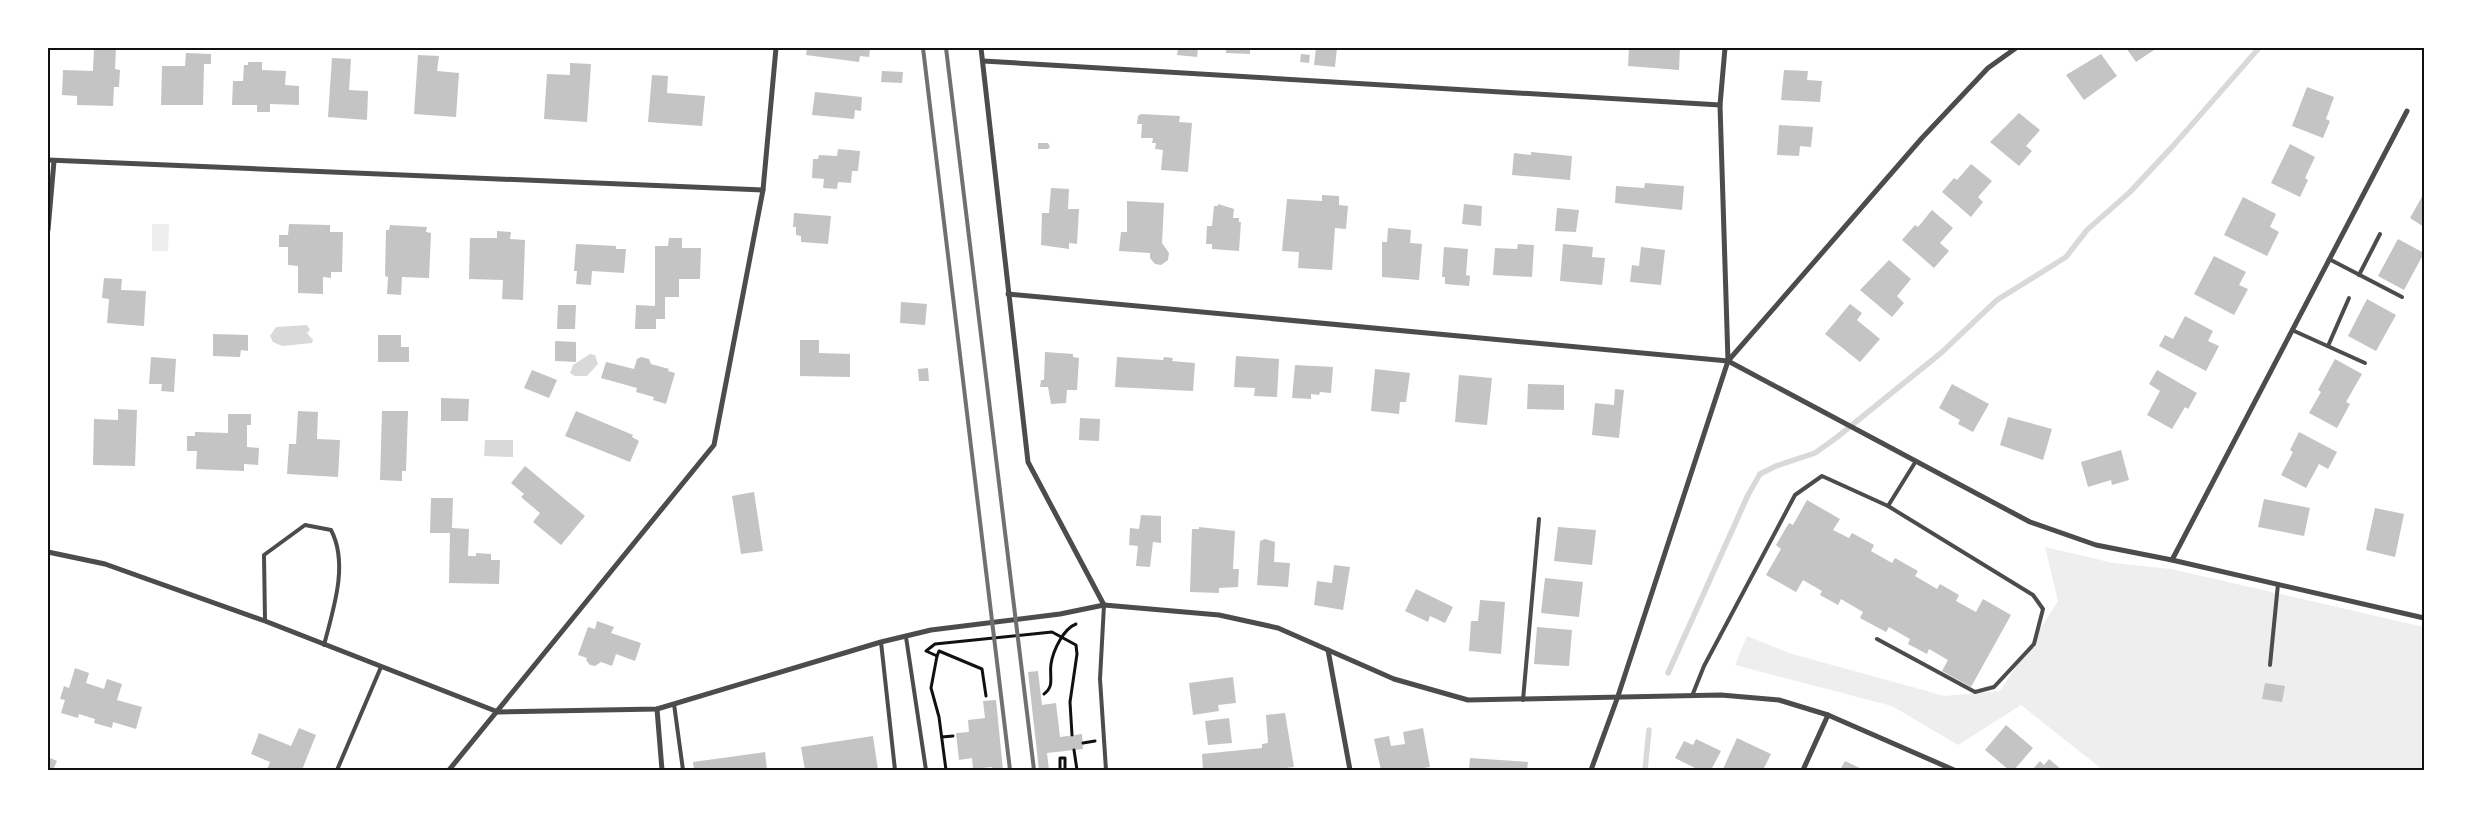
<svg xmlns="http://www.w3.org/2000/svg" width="2472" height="818" font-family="Rubik,sans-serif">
<rect width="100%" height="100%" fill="#fff"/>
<g fill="#eee">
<polygon points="152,224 169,224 168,251 152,251"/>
<polygon points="2045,547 2113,563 2171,569 2424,627 2424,770 2103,770 2021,705 1958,745 1892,706 1735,665 1747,636 1792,654 1945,696 2000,691 2058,601"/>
</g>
<g fill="#d9d9d9">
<polygon points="307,325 310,330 307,333 313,340 312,343 282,346 273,342 270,336 276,327"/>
<polygon points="590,354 595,355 598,364 587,376 575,376 570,373 573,365"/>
<polygon points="485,440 513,440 513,457 484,456"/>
</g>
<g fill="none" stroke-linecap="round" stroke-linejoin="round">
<g stroke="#d9d9d9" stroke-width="5.5">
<polyline points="1668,673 1748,495 1760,474 1776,466 1815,453 1836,438 1941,353 1997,300 2066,257 2087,230 2130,192 2173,146 2259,48"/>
<polyline points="1645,770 1649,730"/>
</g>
</g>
<g fill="#c4c4c4">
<polygon points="94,48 116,48 115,69 120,70 119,87 114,87 113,106 77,105 77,96 62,95 63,70 93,71"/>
<polygon points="807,48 865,48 870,49 869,57 860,56 859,62 806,55"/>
<polygon points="1178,48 1198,48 1197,57 1177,55"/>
<polygon points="1226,48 1250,48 1250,54 1226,53"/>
<polygon points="1316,48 1337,48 1335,67 1314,65"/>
<polygon points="1629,48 1680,48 1679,70 1628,66"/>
<polygon points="2126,48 2157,48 2136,62"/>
<polygon points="186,53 211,54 211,64 204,64 203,105 161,105 162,66 185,66"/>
<polygon points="1301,54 1310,55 1309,63 1300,62"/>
<polygon points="2101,54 2117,76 2084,100 2066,75"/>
<polygon points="418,55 439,56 437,71 459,73 456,117 414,114"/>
<polygon points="332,58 351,59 349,90 368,91 367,120 328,117"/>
<polygon points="248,62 262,62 262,70 286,71 285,85 299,86 299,105 270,104 270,112 257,112 257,105 232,105 233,81 243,81 244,65 248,65"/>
<polygon points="570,63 591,64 587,122 544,119 547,74 570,75"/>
<polygon points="1784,70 1808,71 1807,80 1822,81 1820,102 1781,100"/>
<polygon points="882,71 903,72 902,83 881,82"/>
<polygon points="652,75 668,76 667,93 705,96 702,126 648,122"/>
<polygon points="2307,87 2334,97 2326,119 2330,121 2323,138 2292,126"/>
<polygon points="815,92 862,97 861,111 855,110 854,119 812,115"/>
<polygon points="2019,113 2040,130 2026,146 2032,151 2019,166 1990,142"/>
<polygon points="1141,114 1180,116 1179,122 1192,123 1188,172 1161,170 1163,150 1155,149 1156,143 1152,143 1153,138 1141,138 1142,124 1137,124 1138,116"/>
<polygon points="1779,125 1813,127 1811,147 1800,146 1799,156 1777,155"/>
<polygon points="1038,143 1048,143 1050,147 1048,149 1038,149"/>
<polygon points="2290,144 2315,157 2305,178 2308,180 2300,197 2271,183"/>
<polygon points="838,149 860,151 858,171 852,171 851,183 838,182 837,189 823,188 824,179 812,178 813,159 818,159 819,155 837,156"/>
<polygon points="1531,152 1572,156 1570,180 1512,175 1514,153 1531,155"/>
<polygon points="1971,164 1992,181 1978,197 1983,202 1971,217 1942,192 1954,178 1957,180"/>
<polygon points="1645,183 1684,186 1682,210 1615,203 1616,186 1644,188"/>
<polygon points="1051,188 1069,189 1068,209 1079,209 1077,244 1069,243 1069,249 1041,245 1042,213 1049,213"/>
<polygon points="2424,193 2424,227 2410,218"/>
<polygon points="1322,195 1339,196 1339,205 1348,206 1346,229 1335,228 1332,270 1298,268 1299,252 1282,251 1287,199 1322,201"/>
<polygon points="2243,197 2276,214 2270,227 2279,232 2267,256 2224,235"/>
<polygon points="1127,201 1164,203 1162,243 1169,253 1168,260 1161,265 1155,264 1150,258 1150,253 1119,251 1121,232 1127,232"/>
<polygon points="1218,204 1234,209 1233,218 1239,218 1239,222 1241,222 1239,251 1212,249 1212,244 1206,244 1207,226 1212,226 1214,206 1218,206"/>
<polygon points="1464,204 1482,206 1481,226 1462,224"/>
<polygon points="1557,208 1579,210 1576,232 1555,231"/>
<polygon points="1932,210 1953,228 1940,243 1949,251 1934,268 1902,240 1915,225 1918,227"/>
<polygon points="794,213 831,216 828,244 801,242 801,236 796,235 796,227 793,227"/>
<polygon points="289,224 330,225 330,232 343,232 342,272 331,272 331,278 323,277 323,294 298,293 298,266 288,265 288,247 279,247 279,235 288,235"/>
<polygon points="390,225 427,227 426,232 431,233 429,278 402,277 401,295 387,294 388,277 385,276 386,230 389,230"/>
<polygon points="1388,228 1411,230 1410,243 1422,244 1419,280 1382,277 1382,242 1387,242"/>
<polygon points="497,231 511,232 510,239 525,240 523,300 502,299 503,280 469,279 470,238 497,238"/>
<polygon points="669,238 682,238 682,248 701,248 700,279 679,279 679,297 665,297 665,319 656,319 656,329 635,329 636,305 655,306 655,246 668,246"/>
<polygon points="2398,239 2424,253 2404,290 2378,276"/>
<polygon points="576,244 616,246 616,249 626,249 624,273 592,271 591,285 576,284 577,271 574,271"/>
<polygon points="1518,244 1534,245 1532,277 1493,275 1495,248 1517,249"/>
<polygon points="1563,244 1593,247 1592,257 1605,258 1602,285 1560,281"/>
<polygon points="1444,247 1468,249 1466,275 1470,276 1469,286 1445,284 1445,277 1442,277"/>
<polygon points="1641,247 1665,250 1661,285 1630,282 1632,265 1639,266"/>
<polygon points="2214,256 2246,272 2239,285 2248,289 2234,315 2194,294"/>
<polygon points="1889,260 1911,279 1897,296 1904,303 1892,317 1860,290"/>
<polygon points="104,278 122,279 121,290 146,291 144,326 107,323 109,299 102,298"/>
<polygon points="2367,299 2396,315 2376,351 2348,336"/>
<polygon points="901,302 927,304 925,325 900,323"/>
<polygon points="1850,304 1862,313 1857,320 1880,339 1860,362 1825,334"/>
<polygon points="558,305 576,305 575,329 557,329"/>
<polygon points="2185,316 2213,331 2208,341 2219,346 2206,371 2159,346 2165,335 2173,339"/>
<polygon points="213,334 248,335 248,351 241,350 240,357 213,356"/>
<polygon points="378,335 401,335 401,347 409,347 409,362 378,362"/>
<polygon points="800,340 819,340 819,353 850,354 850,377 800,376"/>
<polygon points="555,341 576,342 576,362 555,361"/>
<polygon points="1045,352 1073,354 1073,357 1079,358 1077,390 1067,390 1066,403 1051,404 1048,387 1040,387 1041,380 1044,380"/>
<polygon points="1236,356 1279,359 1277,397 1254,396 1255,388 1234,387"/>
<polygon points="151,357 176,359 174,392 161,391 162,384 149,384"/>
<polygon points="641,357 649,359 651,364 669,369 668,371 675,373 666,404 653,400 654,397 636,392 637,388 601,378 606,362 634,369 637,359"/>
<polygon points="1117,357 1163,360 1164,357 1173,358 1172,361 1195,363 1193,391 1115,387"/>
<polygon points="2335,359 2362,374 2346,402 2350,404 2337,428 2309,413 2321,392 2318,390"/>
<polygon points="1295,365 1333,367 1331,393 1320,392 1319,395 1311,394 1311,399 1292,398"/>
<polygon points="928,368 929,381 919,381 918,369"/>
<polygon points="1375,369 1410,373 1406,402 1400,402 1399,414 1371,411"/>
<polygon points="532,370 557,380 549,398 524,388"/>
<polygon points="2157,370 2197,393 2188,409 2185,407 2172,429 2147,415 2160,391 2149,384"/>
<polygon points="1459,375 1492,378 1487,425 1455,422"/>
<polygon points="1528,384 1564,385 1564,410 1527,409"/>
<polygon points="1952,384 1989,404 1973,432 1958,424 1960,420 1939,408"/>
<polygon points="1615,389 1624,390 1619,438 1592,435 1595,403 1614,405"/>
<polygon points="441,398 469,399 468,421 441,421"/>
<polygon points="118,409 137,410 135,466 93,465 94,419 118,420"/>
<polygon points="298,411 318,412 317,439 340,440 338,477 287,474 289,444 296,444"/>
<polygon points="382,411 408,411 406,471 402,471 402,481 380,480"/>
<polygon points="576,411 633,435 632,437 639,441 630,462 565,436"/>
<polygon points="228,414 251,414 251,425 247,425 247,447 259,448 258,465 244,464 244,471 196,469 197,451 187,451 187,436 195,436 195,432 228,433"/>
<polygon points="2008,417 2052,429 2043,460 2000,445"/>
<polygon points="1080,418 1100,419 1099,441 1079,440"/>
<polygon points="2299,432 2337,452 2328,469 2319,464 2306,488 2281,475 2293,452 2290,450"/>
<polygon points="2121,450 2129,480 2112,485 2111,480 2088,487 2081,462"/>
<polygon points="525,466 585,516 561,545 533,522 540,513 521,497 524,494 511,483"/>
<polygon points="754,492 763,551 741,554 732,496"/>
<polygon points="431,498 453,498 452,528 469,529 468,556 476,556 476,553 491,554 491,560 500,560 499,584 449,583 450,533 430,533"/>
<polygon points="2264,499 2310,508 2304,536 2258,527"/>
<polygon points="1807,500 1840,519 1833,530 1849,538 1852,533 1874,545 1871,551 1892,563 1895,558 1918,571 1915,576 1937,589 1940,584 1959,595 1956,601 1976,612 1983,599 2011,615 1971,687 1942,671 1948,660 1929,649 1927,654 1908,644 1910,639 1889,627 1886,632 1860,618 1863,612 1841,599 1838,605 1820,595 1822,591 1803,580 1796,592 1766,575 1781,549 1776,545 1789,523 1793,525"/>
<polygon points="2375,508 2404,514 2395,557 2366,550"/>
<polygon points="1141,515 1161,516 1161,543 1153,542 1150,567 1136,566 1138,546 1129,545 1130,528 1139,529"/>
<polygon points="1199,527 1235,531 1233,569 1239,569 1238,587 1219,588 1219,593 1190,592 1192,529 1199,529"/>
<polygon points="1558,527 1596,530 1592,565 1554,561"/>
<polygon points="1265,539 1275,542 1274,562 1290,563 1288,587 1257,585 1260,541"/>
<polygon points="1334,565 1350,567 1343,610 1314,605 1317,581 1332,583"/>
<polygon points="1545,578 1583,582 1579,617 1541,613"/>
<polygon points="1416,589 1453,607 1445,623 1430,616 1428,622 1405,611"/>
<polygon points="1480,600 1505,602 1501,654 1469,651 1471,621 1478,621"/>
<polygon points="597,621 614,627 611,633 641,643 635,661 616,654 612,666 601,662 595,666 590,665 586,660 587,658 578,655 588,627 595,629"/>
<polygon points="1537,627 1572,630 1569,666 1534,664"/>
<polygon points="75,668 89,673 86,683 104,689 107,679 122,684 117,700 142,707 136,729 113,722 112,728 94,723 95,719 79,714 78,718 61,713 65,700 60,699 64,686 69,688"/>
<polygon points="1038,671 1042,705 1056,703 1060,737 1082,734 1083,749 1047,753 1049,770 1039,770 1028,672"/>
<polygon points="1233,677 1236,703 1218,705 1219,711 1193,715 1189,683"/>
<polygon points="2265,683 2285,686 2282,702 2262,699"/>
<polygon points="996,700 1003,770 993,770 992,767 973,769 972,758 959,760 956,733 969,732 968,720 985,718 983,701"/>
<polygon points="1285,713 1294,767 1286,768 1286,770 1261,770 1261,769 1203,770 1202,754 1262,748 1262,744 1268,743 1266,715"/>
<polygon points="1229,718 1232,743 1208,745 1205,721"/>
<polygon points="2006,725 2033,748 2014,770 2009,770 1985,750"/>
<polygon points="299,728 316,735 302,770 267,770 270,762 251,754 259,733 291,746"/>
<polygon points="1423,728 1430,767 1413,770 1381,770 1374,739 1389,736 1391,746 1405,744 1403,732"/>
<polygon points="873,736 878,770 805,770 801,747"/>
<polygon points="1737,738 1771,754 1763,770 1723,769"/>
<polygon points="1696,739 1721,751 1711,770 1699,770 1675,758 1684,741 1693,745"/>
<polygon points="765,752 767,770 694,770 693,762"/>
<polygon points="48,757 57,761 53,770 48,770"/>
<polygon points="1470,758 1528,762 1527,770 1469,770"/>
<polygon points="2049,759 2062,770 2032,770 2040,761 2044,765"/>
<polygon points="1845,761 1864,770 1840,770"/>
</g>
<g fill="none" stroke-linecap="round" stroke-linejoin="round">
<g stroke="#111" stroke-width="3">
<polyline points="937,656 939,651 982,669 986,696"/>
<path d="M 1044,694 C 1055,686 1049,677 1051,664 C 1053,651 1063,629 1076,624"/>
<polyline points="942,737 953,736"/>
<polyline points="1083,743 1095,741"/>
<polyline points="1074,750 1077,770"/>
<polyline points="946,770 939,717 931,688 937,656 926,651 935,644 1052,632 1076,645 1077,654 1070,702 1072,735"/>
<polyline points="1060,770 1060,758 1065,758 1065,770"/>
</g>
<g stroke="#4c4c4c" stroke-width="4">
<polyline points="2329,259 2402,297"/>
<polyline points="2359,275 2380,234"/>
<polyline points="2292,330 2365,363"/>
<polyline points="2328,346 2349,298"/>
<polyline points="1888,506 1916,461"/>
<polyline points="1104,605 1100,679 1106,770"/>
<path d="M 265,621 L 264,555 L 305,525 L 331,530 C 349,564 333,610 324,645"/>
<polyline points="906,637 926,770"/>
<polyline points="881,642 895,770"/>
<polyline points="2270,665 2278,584"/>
<polyline points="1692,696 1704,666 1795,495 1822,476 1888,506 2033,595 2043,609 2034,644 1994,687 1975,692 1877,639"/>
<polyline points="1523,700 1539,519"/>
<polyline points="674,704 683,770"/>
<polyline points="337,770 381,667"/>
</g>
<g stroke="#4c4c4c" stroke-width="5">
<polyline points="981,48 1028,462 1104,605"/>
<polyline points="1725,48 1720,105 1728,361"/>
<polyline points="983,61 1720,105"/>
<polyline points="48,160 763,190"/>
<polyline points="48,230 54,161"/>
<polyline points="1008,294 1728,361 2030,522 2096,545 2172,560 2424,618"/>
<polyline points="48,552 105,564 265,621 498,712 657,709 881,642 931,630 1060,614 1104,605 1219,615 1278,628 1394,679 1468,700 1721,695 1779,700 1828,715 1954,770"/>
<polyline points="2172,560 2407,111"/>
<polyline points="1328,650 1350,770"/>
<polyline points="657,709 662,770"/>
<polyline points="449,770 714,445 763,190 776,48"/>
<polyline points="1591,770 1617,699 1728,361 1922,138 1988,68 2016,48"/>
<polyline points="1803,770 1828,715"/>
</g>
<g stroke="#707070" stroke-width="4">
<polyline points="923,48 1010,770"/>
<polyline points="946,48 1034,770"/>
</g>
</g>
<rect width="2472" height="818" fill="none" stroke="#ffffff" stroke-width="98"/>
<rect x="49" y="49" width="2374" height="720" fill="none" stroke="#111" stroke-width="2"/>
</svg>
